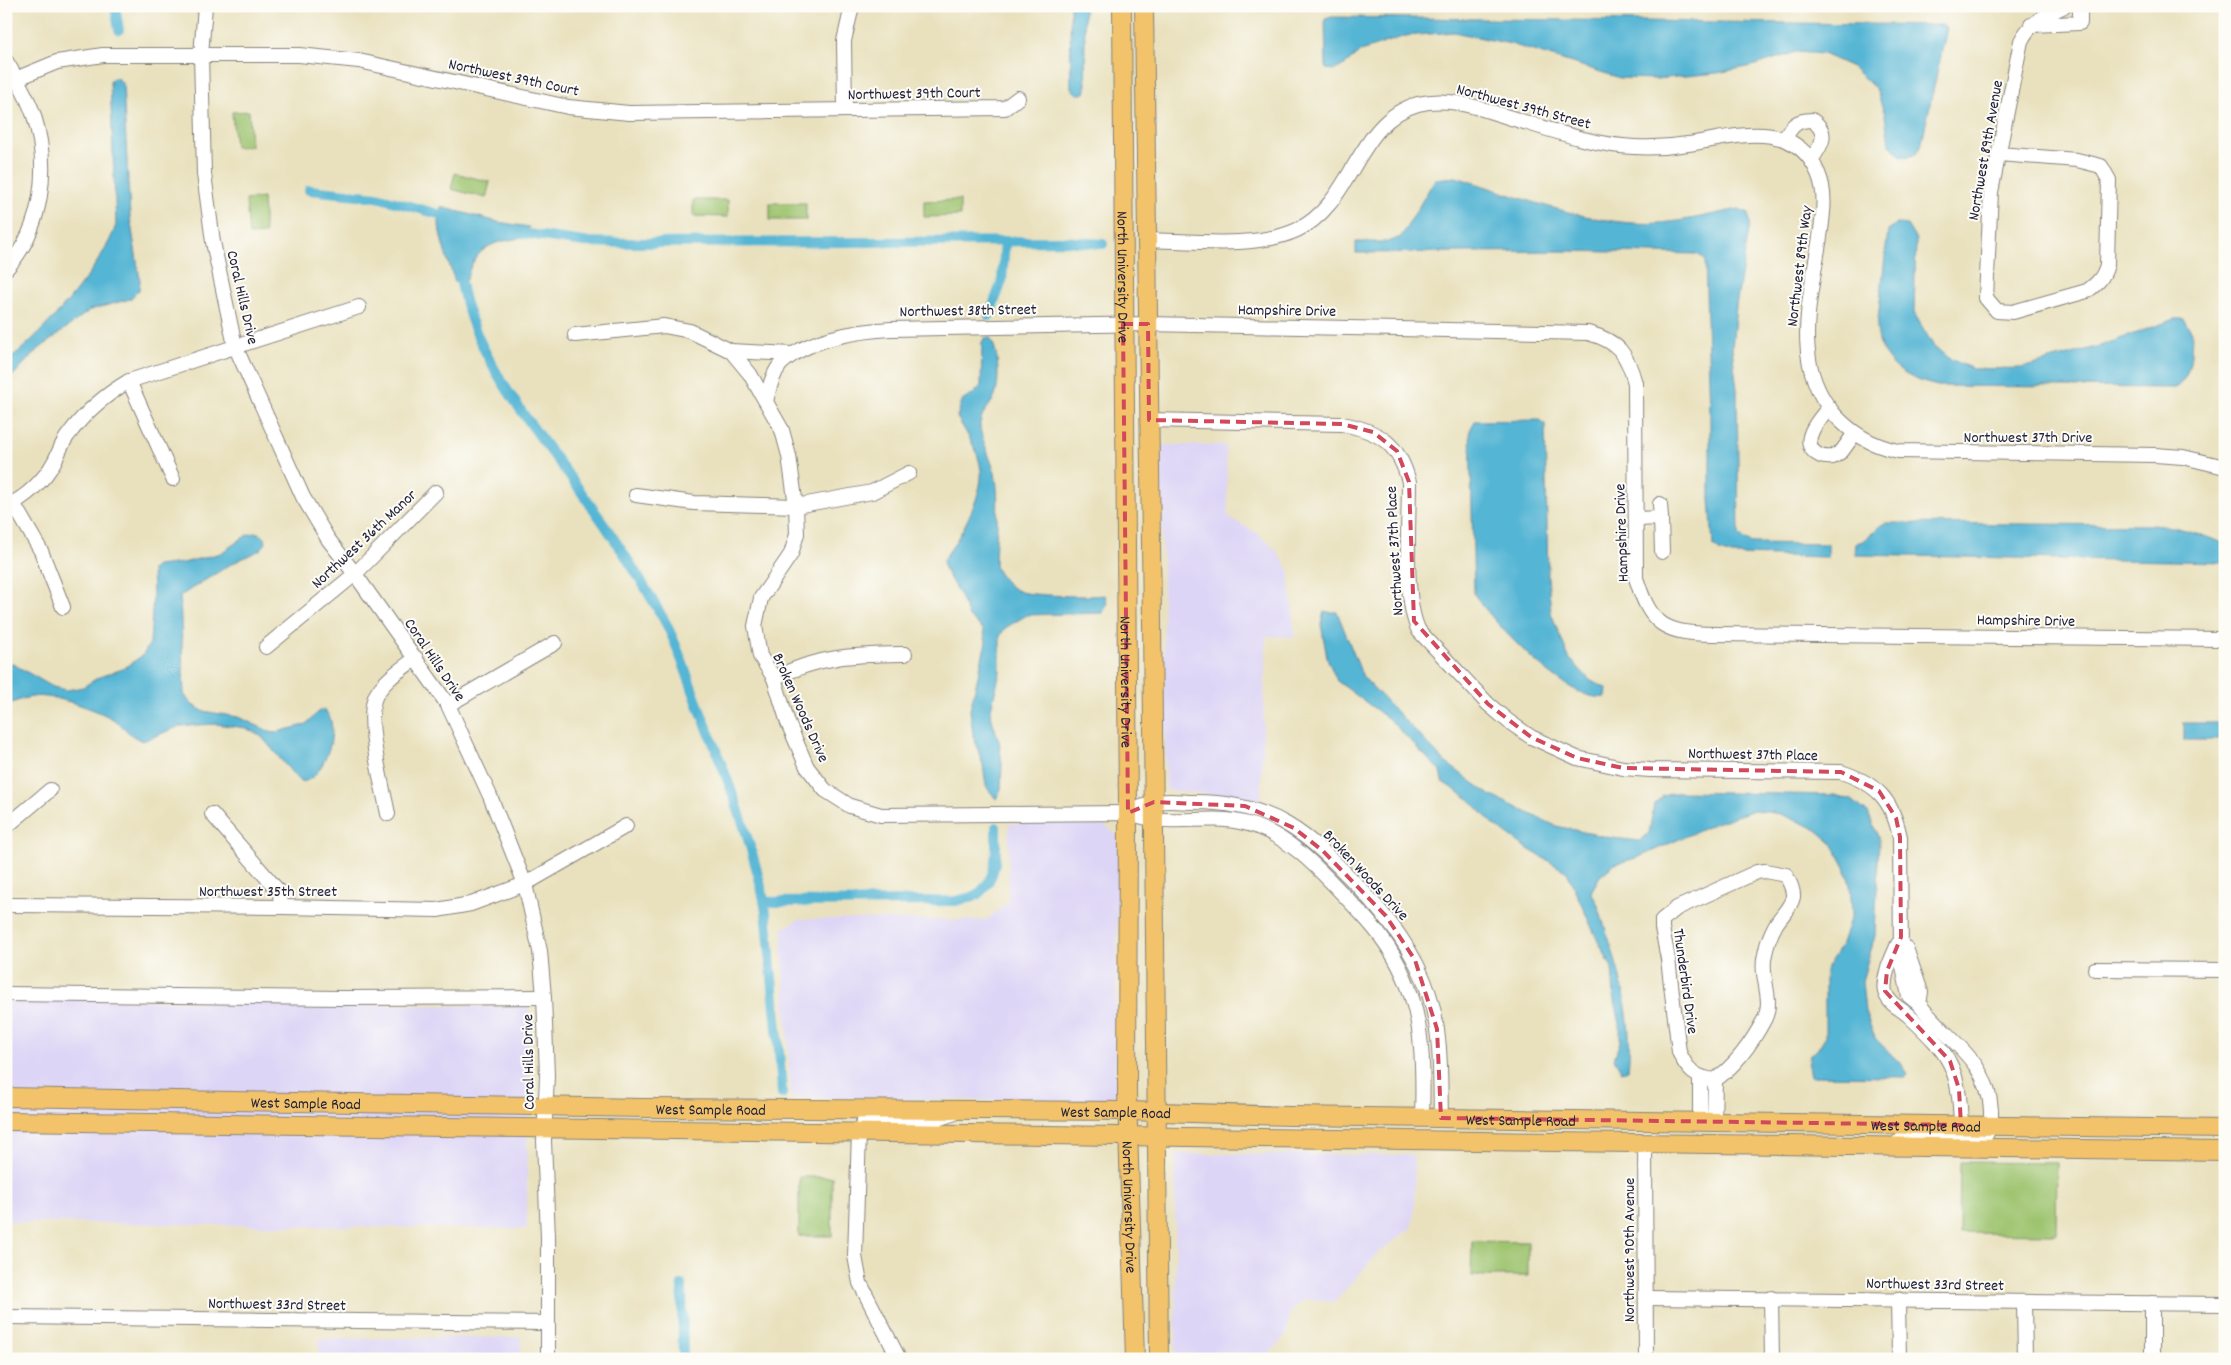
<svg xmlns="http://www.w3.org/2000/svg" width="2231" height="1365" font-family="Dekko,sans-serif">
<rect width="100%" height="100%" fill="#fdfcf7"/>
<filter id="ink" filterUnits="userSpaceOnUse"><feTurbulence type="fractalNoise" baseFrequency=".02" numOctaves="2"/><feDisplacementMap in="SourceGraphic" scale="10" xChannelSelector="R" yChannelSelector="G"/><feConvolveMatrix kernelMatrix="1 2 1 2 8 2 1 2 1" color-interpolation-filters="sRGB"/></filter>
<filter id="wash" filterUnits="userSpaceOnUse"><feTurbulence type="fractalNoise" baseFrequency=".0096" numOctaves="4" result="noise"/><feDisplacementMap in="SourceGraphic" scale="20" xChannelSelector="R" yChannelSelector="G"/><feGaussianBlur stdDeviation="1.12" result="paint"/><feColorMatrix in="noise" values="0 0 0 0 0 0 0 0 0 0 0 0 0 0 0 0 0 1.4 0 .05"/><feComposite in="paint" operator="in"/></filter>
<g filter="url(#wash)">
<rect width="100%" height="100%" fill="#e9e1be"/>
<g fill="#ddd5f6">
<polygon points="1161,445 1226,445 1228,517 1257,533 1276,550 1289,570 1295,637 1266,636 1261,799 1166,790"/>
<polygon points="1096,818 1118,836 1115,1095 1107,1102 791,1097 782,944 783,928 799,919 986,920 1008,903 1009,824"/>
<polygon points="6,998 528,1007 527,1229 6,1222"/>
<polygon points="1175,1154 1414,1155 1415,1201 1412,1227 1377,1254 1335,1302 1304,1299 1290,1313 1287,1333 1266,1359 1176,1359"/>
<polygon points="521,1337 521,1359 319,1359 319,1339"/>
</g>
<g fill="#9ec46f" stroke="#607355">
<polygon points="249,111 251,146 235,147 232,112"/>
<polygon points="455,173 490,182 486,198 451,189"/>
<polygon points="263,198 265,234 249,235 246,200"/>
<polygon points="693,200 728,200 728,217 693,216"/>
<polygon points="960,200 960,216 924,217 924,201"/>
<rect x="770" y="203" width="36" height="17"/>
<polygon points="1960,1162 2057,1163 2056,1234 1959,1233"/>
<rect x="799" y="1177" width="33" height="59"/>
<polygon points="1472,1241 1528,1242 1528,1276 1471,1276"/>
</g>
<g fill="#55b5d4" stroke="#3c6c88">
<path d="M 1070,6 L 1084,6 L 1086,90 L 1085,93 C 1078,95 1076,94 1071,88 Z"/>
<polygon points="1332,17 1943,25 1947,28 1921,146 1917,153 1909,157 1900,155 1889,144 1885,115 1876,89 1852,67 1823,54 1796,52 1756,65 1717,73 1656,79 1620,78 1511,44 1454,32 1405,36 1361,51 1346,64 1335,70 1326,69 1325,19"/>
<path d="M 113,78 L 117,78 L 123,84 L 130,217 L 140,280 L 139,290 L 130,299 L 90,310 L 35,352 L 6,383 L 6,361 C 41,338 104,264 116,225 L 110,82 Z"/>
<path d="M 1456,177 C 1517,196 1596,228 1660,223 C 1686,221 1713,214 1739,209 L 1749,213 L 1750,224 L 1736,306 L 1732,348 L 1737,389 L 1739,534 L 1743,539 L 1752,543 L 1828,544 L 1828,557 L 1732,555 L 1719,551 L 1713,545 L 1710,499 L 1710,413 L 1705,259 L 1697,254 L 1569,251 L 1356,253 L 1356,242 L 1388,242 L 1401,237 L 1435,179 Z"/>
<path d="M 441,207 L 498,222 L 529,227 L 527,234 C 519,239 513,239 504,241 C 483,245 471,259 467,279 L 455,282 C 449,263 433,225 441,207 Z"/>
<path d="M 1897,224 L 1907,225 L 1916,240 L 1914,313 L 1933,345 L 1948,358 L 1973,369 L 2022,368 L 2103,345 L 2175,319 L 2183,319 L 2192,332 C 2191,352 2193,376 2175,388 L 1938,386 C 1906,379 1880,364 1877,328 L 1888,230 Z"/>
<path d="M 989,337 C 999,347 1000,383 995,396 C 991,405 982,412 980,423 C 978,431 992,462 995,473 C 1001,503 995,536 995,566 C 999,576 1008,586 1018,591 C 1028,596 1093,597 1105,595 L 1107,602 L 1103,613 L 1027,615 L 1005,628 L 1000,636 L 1000,672 L 991,709 L 992,720 L 999,741 L 1002,764 L 1001,789 L 996,799 L 986,786 L 983,765 L 973,735 L 970,710 L 986,642 L 983,629 L 969,617 L 959,594 L 944,568 L 943,560 C 958,541 984,495 981,470 C 979,451 966,433 957,417 L 962,401 L 973,394 L 981,386 L 982,342 L 985,338 Z"/>
<path d="M 1539,420 L 1545,424 L 1548,577 L 1551,613 L 1569,658 L 1591,681 L 1607,688 L 1606,697 C 1567,704 1495,624 1474,594 L 1470,430 L 1475,421 Z"/>
<path d="M 1885,523 L 2151,525 L 2173,527 L 2194,532 L 2225,544 L 2225,562 L 1855,555 L 1856,543 C 1870,541 1873,528 1885,523 Z"/>
<path d="M 255,533 L 259,533 L 265,538 L 266,543 L 260,550 L 231,564 L 180,596 L 184,694 L 191,704 L 203,711 L 238,717 L 273,733 L 305,725 L 319,711 L 324,710 C 345,725 320,788 299,781 L 261,736 L 246,728 L 216,724 L 180,726 L 143,741 C 126,734 128,730 116,721 C 100,710 50,693 32,697 C 23,698 15,702 6,705 L 6,660 L 53,687 L 67,690 L 83,687 L 99,677 L 123,669 L 143,655 L 150,643 L 153,596 L 152,569 L 156,566 L 183,563 L 221,553 L 247,535 Z"/>
<path d="M 1324,612 L 1337,612 L 1363,677 L 1445,762 L 1490,795 L 1556,826 L 1612,838 L 1640,841 L 1649,833 L 1654,804 L 1663,796 L 1679,792 L 1835,795 L 1852,800 L 1868,813 L 1879,839 L 1875,936 L 1862,981 L 1865,1012 L 1875,1038 L 1903,1066 L 1908,1074 L 1905,1077 L 1810,1076 L 1808,1066 L 1810,1054 L 1817,1050 L 1825,1037 L 1825,971 L 1842,943 L 1852,913 L 1850,884 L 1845,867 L 1832,843 L 1814,828 L 1780,814 L 1754,810 L 1716,823 L 1639,857 L 1615,864 L 1600,876 L 1591,892 L 1596,900 C 1614,954 1635,1012 1628,1070 L 1622,1072 L 1614,1059 L 1620,1041 L 1620,1024 L 1614,996 L 1612,968 L 1596,937 L 1567,872 L 1528,849 L 1493,824 L 1468,798 L 1444,783 L 1439,770 L 1390,720 L 1337,681 L 1327,658 L 1321,624 Z"/>
<rect x="2184" y="723" width="41" height="17"/>
</g>
<g fill="none" stroke-linecap="round" stroke-linejoin="round">
<g stroke="#55b5d4" stroke-width="10">
<polyline points="115,6 119,30"/>
<polyline points="309,190 377,197 449,217"/>
<polyline points="514,232 584,242 632,243 1063,241 1103,244"/>
<path d="M 459,268 C 467,353 536,429 584,496 C 613,535 639,576 663,618 C 678,644 689,682 700,710 C 725,772 750,834 764,900 C 768,922 769,945 771,967 C 775,1010 780,1052 782,1094"/>
<polyline points="989,316 1002,281 1005,241"/>
<path d="M 764,902 L 956,901 C 963,899 973,898 978,894 C 999,878 996,850 996,827"/>
<polyline points="682,1285 683,1359"/>
</g>
</g>
</g>
<g filter="url(#ink)">
<g fill="none" stroke-linecap="round" stroke-linejoin="round">
<defs>
<g id="minor">
<polyline points="205,6 201,55 204,174 213,242 235,346 303,497 328,539 355,574 448,705 490,796 525,884 540,951 544,997 547,1076 544,1141 548,1237 548,1359"/>
<polyline points="2031,25 2080,23 2080,6"/>
<path d="M 6,61 C 16,78 28,97 34,116 C 50,166 43,229 6,269"/>
<polyline points="6,83 57,62 103,55 299,55 359,61 568,107 629,113 1005,108 1018,98"/>
<polyline points="845,110 844,41 852,6"/>
<path d="M 1785,139 C 1791,126 1796,120 1812,120 C 1830,133 1822,145 1811,160"/>
<path d="M 1999,154 L 2077,160 L 2101,166 L 2109,180 L 2107,265 C 2103,278 2098,283 2087,291 L 2013,312 L 1997,311 L 1986,298 L 1991,192 L 2021,41 C 2031,21 2045,16 2064,6"/>
<path d="M 1147,240 C 1192,241 1256,249 1297,230 C 1354,203 1356,121 1418,104 C 1449,96 1478,108 1508,117 C 1549,129 1591,145 1634,147 C 1652,148 1670,147 1688,144 C 1734,137 1794,117 1818,173 C 1827,194 1823,215 1820,237 C 1811,296 1790,363 1834,414 C 1851,433 1873,446 1898,451 L 2155,455 L 2183,457 L 2225,467"/>
<polyline points="575,335 664,326 690,331 731,351 793,354"/>
<path d="M 731,351 L 750,374 L 782,430 L 789,456 L 796,506 L 797,534 L 791,554 L 761,598 L 755,626 L 760,656 L 774,678 L 788,723 L 807,767 L 825,790 L 850,806 L 881,815 L 1128,813 C 1136,815 1145,818 1154,819 C 1189,824 1217,813 1255,826 C 1288,838 1312,862 1336,887 C 1351,903 1368,919 1381,937 C 1423,993 1424,1051 1422,1118"/>
<polyline points="129,381 173,479"/>
<path d="M 766,401 C 769,389 772,375 780,365 C 805,339 857,331 891,329 L 1148,324 L 1588,333 C 1618,341 1627,353 1635,383 L 1636,578 C 1651,626 1664,633 1713,634 L 2225,639"/>
<path d="M 1829,407 C 1823,415 1816,422 1812,431 C 1804,448 1817,459 1833,457 L 1842,451 L 1855,433"/>
<path d="M 1149,420 L 1342,424 C 1380,431 1399,444 1409,482 C 1409,519 1403,601 1419,631 L 1488,704 L 1508,721 L 1531,737 L 1577,758 L 1623,768 L 1650,770 L 1841,772 C 1877,784 1892,799 1900,837 L 1901,957 L 1909,996 L 1919,1004 C 1947,1041 1988,1059 1991,1110 C 1991,1120 1992,1125 1986,1135 L 1972,1137 L 1904,1136 L 1894,1146"/>
<polyline points="636,495 694,503 796,506 872,492 909,473"/>
<polyline points="13,503 41,551 63,607"/>
<polyline points="1660,504 1661,518"/>
<path d="M 6,506 C 25,499 45,479 54,462 C 59,453 62,442 69,434 C 86,411 105,395 129,381 L 359,307"/>
<polyline points="1636,519 1661,518 1662,552"/>
<polyline points="266,647 355,574 436,492"/>
<path d="M 774,678 C 823,655 853,655 905,654"/>
<polyline points="448,705 555,643"/>
<path d="M 1128,813 C 1136,809 1144,805 1153,803 C 1165,799 1181,802 1194,802 C 1273,802 1307,833 1359,887 C 1389,920 1415,951 1429,994 C 1442,1034 1440,1077 1441,1118"/>
<polyline points="212,814 280,893 281,907"/>
<path d="M 388,814 C 383,787 364,718 376,695 C 385,679 402,669 416,658"/>
<polyline points="6,827 50,790"/>
<path d="M 1765,871 L 1786,875 C 1789,882 1794,889 1793,897 C 1791,908 1780,916 1775,926 C 1770,935 1767,944 1765,954 C 1759,976 1774,998 1765,1018 C 1753,1041 1736,1065 1715,1080 C 1695,1078 1687,1070 1679,1052 L 1668,959 L 1662,928 L 1662,920 L 1677,908 L 1757,872 Z"/>
<polyline points="6,905 281,907 437,910 471,904 525,884 626,826"/>
<path d="M 1898,944 C 1892,958 1882,977 1885,992 C 1889,1005 1901,1008 1909,1016 C 1951,1055 1959,1068 1961,1125"/>
<polyline points="1906,948 1921,992 1919,1004"/>
<polyline points="2095,969 2225,970"/>
<polyline points="6,994 341,998 544,997"/>
<polyline points="1700,1121 1700,1078"/>
<polyline points="1714,1122 1715,1080"/>
<polyline points="1645,1142 1646,1359"/>
<polyline points="1646,1298 2225,1304"/>
<polyline points="1771,1298 1772,1359"/>
<polyline points="1898,1299 1899,1359"/>
<polyline points="2024,1302 2025,1359"/>
<polyline points="2152,1303 2152,1359"/>
<polyline points="6,1317 547,1323"/>
<polyline points="899,1359 860,1283 855,1256 859,1132 863,1123 872,1118 934,1120 955,1113"/>
</g>
<g id="major">
<path id="s1" d="M 1122,6 L 1128,813 L 1127,1094 L 1135,1359"/>
<polyline points="1144,6 1152,621 1159,1359"/>
<path id="s2" d="M 6,1097 L 644,1108 L 1128,1111 L 1290,1116 L 2225,1129"/>
<polyline points="6,1121 2225,1151"/>
</g>
</defs>
<use href="#minor" stroke="#86827c" stroke-width="16"/>
<use href="#major" stroke="#86827c" stroke-width="20"/>
<use href="#minor" stroke="#fff" stroke-width="14"/>
<use href="#major" stroke="#f2c36a" stroke-width="18"/>
</g>
</g>
<path fill="none" stroke="#d1495b" stroke-width="4" stroke-dasharray="10 6" stroke-linejoin="round" d="M 1123,324 L 1148,324 L 1149,420 L 1342,424 L 1373,432 L 1397,451 L 1409,482 L 1414,621 L 1488,704 L 1531,737 L 1577,758 L 1623,768 L 1841,772 L 1879,791 L 1896,818 L 1900,837 L 1901,937 L 1887,971 L 1885,991 L 1950,1061 L 1959,1089 L 1961,1125 L 1441,1118 L 1437,1029 L 1415,960 L 1386,916 L 1323,851 L 1294,828 L 1245,806 L 1154,802 L 1128,813 Z"/>
<g text-anchor="middle" stroke-width="4" stroke-linejoin="round" paint-order="stroke">
<g font-size="16" fill="#22223b" stroke="#fdfcf7">
<text transform="translate(514 76) rotate(12)" y="6">Northwest 39th Court</text>
<text transform="translate(914 92) rotate(-1)" y="6">Northwest 39th Court</text>
<text transform="translate(1524 105) rotate(15)" y="6">Northwest 39th Street</text>
<text transform="translate(1984 150) rotate(-80)" y="6">Northwest 89th Avenue</text>
<text transform="translate(1798 266) rotate(-83)" y="6">Northwest 89th Way</text>
<text dy="6" stroke="none"><textPath href="#s1" startOffset="271">North University Drive</textPath></text>
<text transform="translate(244 297) rotate(77)" y="6">Coral Hills Drive</text>
<text transform="translate(968 309) rotate(-1)" y="6">Northwest 38th Street</text>
<text transform="translate(1287 309) rotate(1)" y="6">Hampshire Drive</text>
<text x="2028" y="442">Northwest 37th Drive</text>
<text transform="translate(1620 533) rotate(-92)" y="6">Hampshire Drive</text>
<text transform="translate(363 538) rotate(-43)" y="6">Northwest 36th Manor</text>
<text transform="translate(1393 551) rotate(-93)" y="6">Northwest 37th Place</text>
<text transform="translate(2026 619) rotate(1)" y="6">Hampshire Drive</text>
<text transform="translate(436 659) rotate(56)" y="6">Coral Hills Drive</text>
<text dy="6" stroke="none"><textPath href="#s1" startOffset="676">North University Drive</textPath></text>
<text transform="translate(802 707) rotate(66)" y="6">Broken Woods Drive</text>
<text transform="translate(1753 753) rotate(1)" y="6">Northwest 37th Place</text>
<text transform="translate(1367 874) rotate(47)" y="6">Broken Woods Drive</text>
<text x="268" y="896">Northwest 35th Street</text>
<text transform="translate(1687 981) rotate(82)" y="6">Thunderbird Drive</text>
<text transform="translate(527 1062) rotate(-91)" y="6">Coral Hills Drive</text>
<text dy="6" stroke="none"><textPath href="#s2" startOffset="300">West Sample Road</textPath></text>
<text dy="6" stroke="none"><textPath href="#s2" startOffset="705">West Sample Road</textPath></text>
<text dy="6" stroke="none"><textPath href="#s2" startOffset="1110">West Sample Road</textPath></text>
<text dy="6" stroke="none"><textPath href="#s2" startOffset="1515">West Sample Road</textPath></text>
<text dy="6" stroke="none"><textPath href="#s2" startOffset="1920">West Sample Road</textPath></text>
<text dy="6" stroke="none"><textPath href="#s1" startOffset="1201">North University Drive</textPath></text>
<text transform="translate(1628 1250) rotate(-90)" y="6">Northwest 90th Avenue</text>
<text transform="translate(1935 1283) rotate(1)" y="6">Northwest 33rd Street</text>
<text transform="translate(277 1303) rotate(1)" y="6">Northwest 33rd Street</text>
</g>
</g>
<rect width="2231" height="1365" fill="none" stroke="#fdfcf7" stroke-width="25"/>
</svg>
